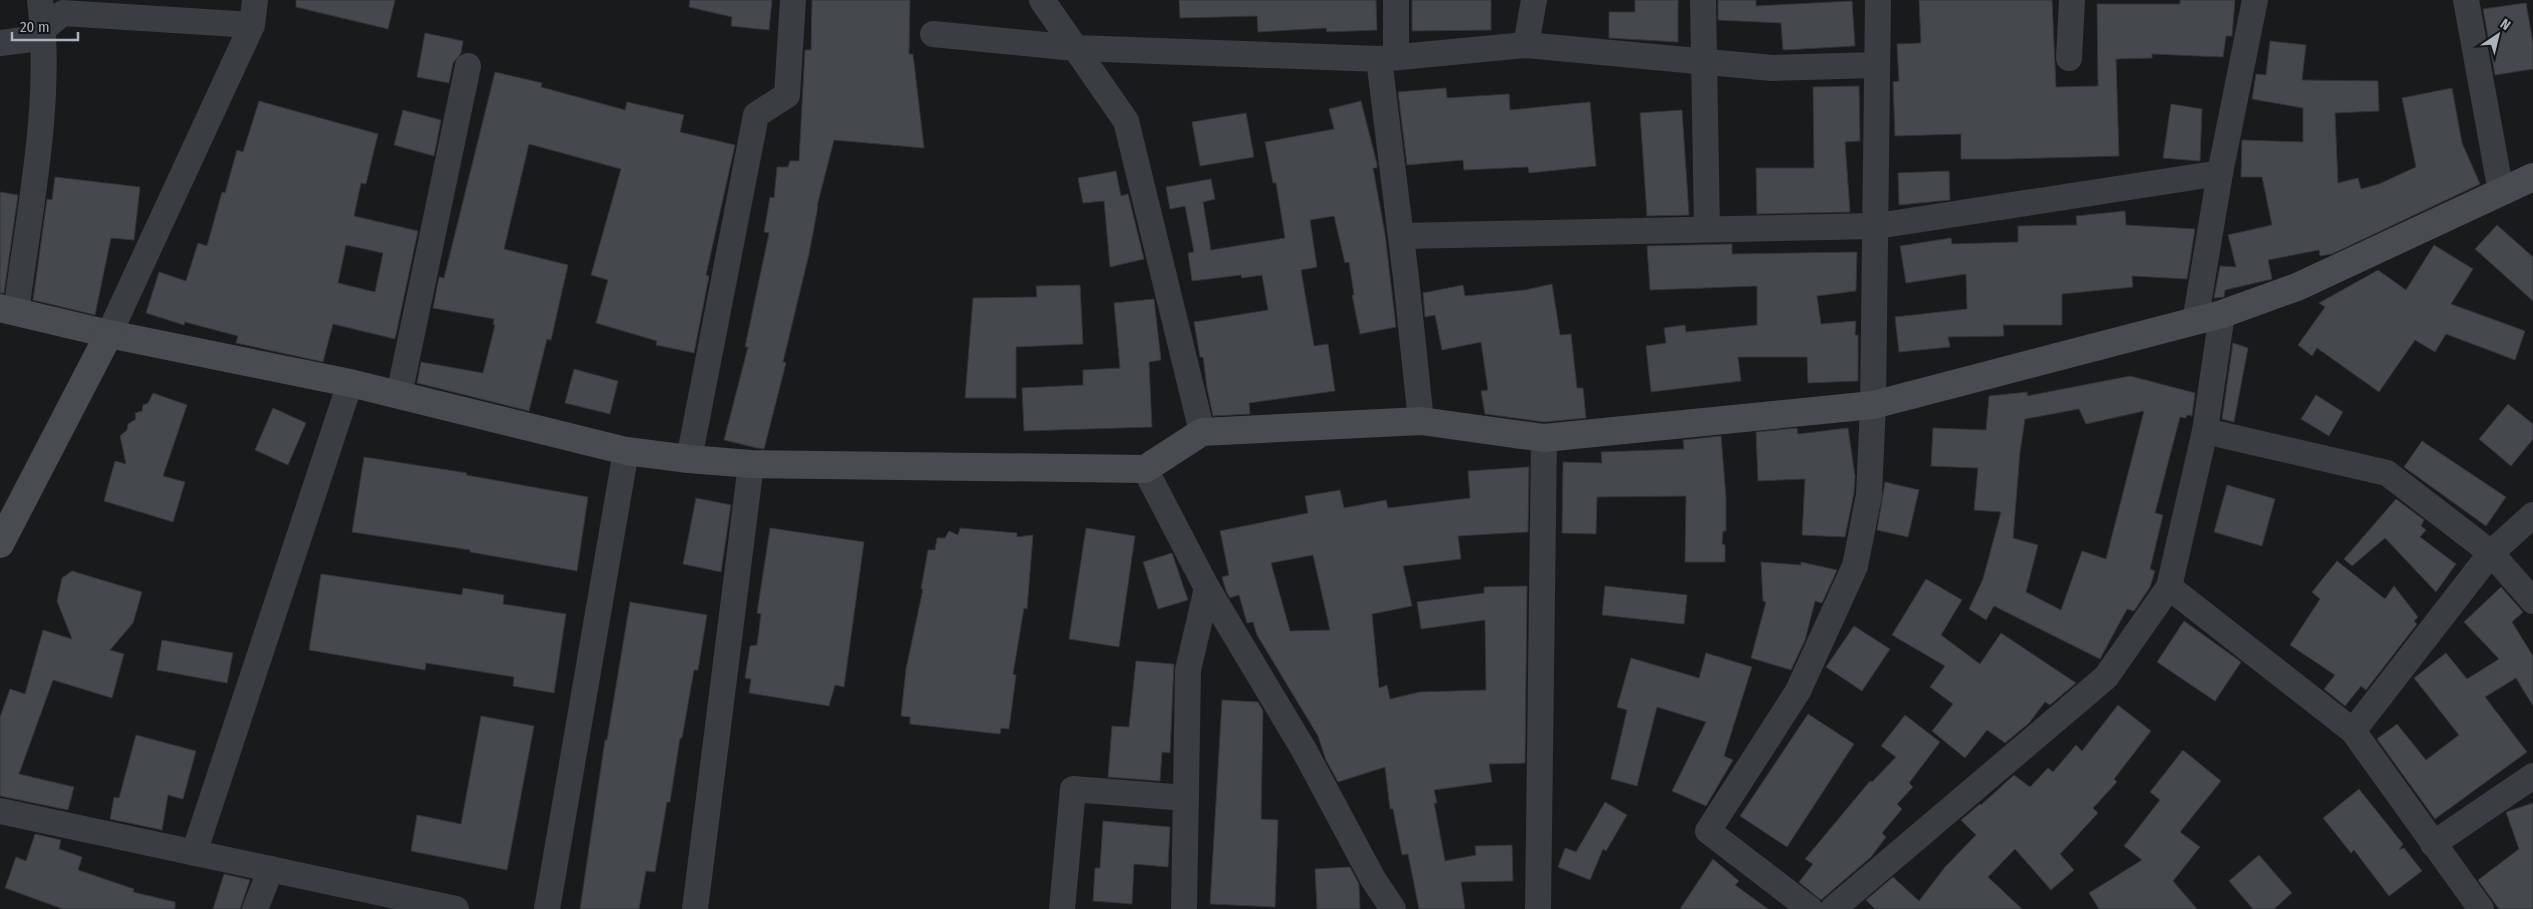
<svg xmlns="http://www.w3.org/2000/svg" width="2533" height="909" font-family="'Fira Sans Condensed',sans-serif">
<rect width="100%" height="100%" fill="#191a1c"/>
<g fill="#45484c" stroke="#333438" fill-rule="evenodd">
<polygon points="296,0 395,0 388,29 296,7"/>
<polygon points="690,0 772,0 769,30 731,26 732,17 689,7"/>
<polygon points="812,0 910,0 909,54 913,54 924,148 834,140 817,206 818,206 809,254 783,362 786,363 764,449 757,448 724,440 748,347 745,347 769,233 764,232 770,197 774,198 777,167 788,167 790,161 799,161 805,50 811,50"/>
<polygon points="1179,0 1376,0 1377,30 1327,32 1326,28 1258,32 1257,16 1180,18"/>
<polygon points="1412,0 1491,0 1491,30 1412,31"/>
<polygon points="1635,0 1678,0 1678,42 1609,38 1609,12 1635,12"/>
<polygon points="1718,0 1756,0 1756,6 1852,1 1855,46 1783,50 1781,23 1718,20"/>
<polygon points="1919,0 2052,0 2056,87 2098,86 2097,4 2180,4 2180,0 2235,0 2232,36 2226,36 2223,57 2152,54 2152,58 2116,59 2119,156 2009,159 1961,159 1961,134 1895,136 1893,82 1899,81 1897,44 1921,43"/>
<polygon points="2526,3 2533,43 2533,69 2495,75 2483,9"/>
<polygon points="425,33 463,41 461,53 453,63 449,83 417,77"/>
<polygon points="2270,41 2306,45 2302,80 2378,81 2379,111 2335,113 2338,183 2358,178 2361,189 2379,184 2416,167 2402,98 2452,88 2462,143 2480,184 2332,254 2320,256 2319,250 2268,260 2272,279 2225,290 2224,297 2214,298 2220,266 2236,267 2228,235 2272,225 2262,177 2241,177 2242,140 2303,142 2303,108 2252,99 2256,74 2266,75"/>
<polygon points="495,72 542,83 541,87 625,110 627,102 684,115 680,132 735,145 706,275 709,276 694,353 656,345 657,341 596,323 608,280 591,275 621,169 529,144 504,249 568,265 551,340 547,339 529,411 417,383 421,362 483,373 495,325 493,325 494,319 433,308 439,277 444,278"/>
<polygon points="1859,86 1860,141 1845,142 1850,212 1757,214 1756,168 1814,168 1813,87"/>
<polygon points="1446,88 1447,98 1509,94 1510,110 1590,102 1596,166 1529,173 1528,167 1464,170 1463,160 1407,165 1398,92"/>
<path d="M 259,101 L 378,134 L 366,184 L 361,183 L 354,216 L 418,231 L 395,339 L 333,324 L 323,362 L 236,343 L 238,336 L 185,322 L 184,325 L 146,313 L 159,272 L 186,281 L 198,243 L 207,246 L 222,192 L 225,193 L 237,150 L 243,152 ZM 346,245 L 383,253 L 375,292 L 338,283 Z"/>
<polygon points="1361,101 1377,164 1377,168 1373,168 1385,234 1396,327 1360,334 1352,295 1354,295 1349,262 1345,263 1334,216 1310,220 1317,267 1301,270 1314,346 1328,344 1335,391 1249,403 1250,414 1213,416 1207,388 1203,357 1200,357 1194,322 1268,310 1262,275 1242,278 1241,275 1192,281 1188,253 1194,252 1185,206 1170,209 1166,187 1211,179 1215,199 1203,202 1211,250 1285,238 1276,183 1273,183 1265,142 1334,129 1329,109"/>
<polygon points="2171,104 2202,109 2200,161 2163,158"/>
<polygon points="403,110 441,120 434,156 394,145"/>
<polygon points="1682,110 1689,215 1647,216 1640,113"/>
<polygon points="1246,113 1254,157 1200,166 1192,122"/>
<polygon points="1116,171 1121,196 1128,194 1144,259 1110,267 1104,201 1083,203 1078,178"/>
<polygon points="1949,171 1950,200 1899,205 1898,173"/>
<polygon points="55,177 140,187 134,240 111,238 95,315 33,300 47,199 52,200"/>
<polygon points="0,192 18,195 4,293 0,293"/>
<polygon points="2125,211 2126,225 2195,229 2187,279 2132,276 2133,287 2062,294 2062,325 2003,325 2004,336 1948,337 1950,347 1899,352 1895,317 1967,309 1966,274 1906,283 1900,246 1951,238 1952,244 2018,242 2018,226 2077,225 2076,216"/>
<polygon points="2497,225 2533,257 2533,301 2475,249"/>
<polygon points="1732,244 1732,254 1857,252 1856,291 1817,296 1821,324 1856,321 1855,335 1858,335 1858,381 1808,383 1807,357 1738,357 1741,381 1651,392 1646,346 1666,343 1664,328 1685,325 1686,332 1757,325 1757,286 1650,290 1647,246"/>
<polygon points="2434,245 2473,269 2451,304 2525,331 2515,360 2446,334 2435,352 2415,340 2379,392 2317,348 2312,356 2298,345 2325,307 2319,303 2378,270 2406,290"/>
<polygon points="1552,284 1560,335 1571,334 1577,388 1583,388 1586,418 1544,422 1485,414 1481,391 1488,390 1481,342 1442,350 1435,315 1425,317 1423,293 1463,285 1465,296 1525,290"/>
<polygon points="1080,285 1083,344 1016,347 1016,398 965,398 973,298 1037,297 1036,286"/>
<polygon points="1154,299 1161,360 1149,362 1152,427 1024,431 1022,388 1083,385 1083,370 1120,368 1114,303"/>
<polygon points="2233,343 2248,348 2234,422 2222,419"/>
<polygon points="574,369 618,381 610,414 565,403"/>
<path d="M 2130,376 L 2195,393 L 2192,416 L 2187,415 L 2186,418 L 2180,417 L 2155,513 L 2163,515 L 2150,569 L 2155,571 L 2150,587 L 2134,611 L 2127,609 L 2100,659 L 1994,606 L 1986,620 L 1969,609 L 1983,579 L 2001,512 L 1974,510 L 1978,468 L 1931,466 L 1933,428 L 1986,430 L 1989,396 L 2028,392 L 2027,396 ZM 2079,409 L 2086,424 L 2144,411 L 2106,559 L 2082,551 L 2061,610 L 2026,592 L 2038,545 L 2013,538 L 2020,452 L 2025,419 Z"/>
<polygon points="153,393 187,405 163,476 185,482 173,522 104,501 115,461 126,464 120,436 127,430 128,424 136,419 135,413 142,411 143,405 148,403"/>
<polygon points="2316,395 2343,412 2329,436 2301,419"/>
<polygon points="2508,404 2533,424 2533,439 2511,466 2479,439"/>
<polygon points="273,408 306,423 288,465 255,450"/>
<polygon points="1797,428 1798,434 1848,428 1855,476 1854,493 1845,537 1802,535 1805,479 1758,481 1756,432"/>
<polygon points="1721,436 1726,497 1726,531 1723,531 1722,544 1725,545 1725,562 1685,562 1686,496 1597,497 1596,534 1562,533 1563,462 1602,463 1601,452 1684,449 1683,440"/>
<polygon points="2422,441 2506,497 2486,526 2404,467"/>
<polygon points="364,457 467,473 466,475 588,497 577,571 470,552 470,550 352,532"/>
<path d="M 1529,467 L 1528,532 L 1458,536 L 1461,559 L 1403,566 L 1412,606 L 1372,614 L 1379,688 L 1387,685 L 1390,699 L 1420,692 L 1486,690 L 1485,620 L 1421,629 L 1417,602 L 1484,593 L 1484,587 L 1527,586 L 1525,763 L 1489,764 L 1492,782 L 1434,790 L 1437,803 L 1434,803 L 1445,861 L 1476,855 L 1475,846 L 1512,845 L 1513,881 L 1461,882 L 1465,909 L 1419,909 L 1408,854 L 1402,855 L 1393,809 L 1390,809 L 1385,767 L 1338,782 L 1326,760 L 1318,736 L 1257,635 L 1253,622 L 1247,623 L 1239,595 L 1230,598 L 1226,591 L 1222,577 L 1229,575 L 1220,531 L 1308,513 L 1305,496 L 1340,490 L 1344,508 L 1386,500 L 1388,508 L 1470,498 L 1468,471 ZM 1313,555 L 1330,630 L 1290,631 L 1271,563 Z"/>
<polygon points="1885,482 1919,490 1908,537 1877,530"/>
<polygon points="2227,485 2275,499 2262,546 2214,532"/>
<polygon points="696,498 731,505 721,572 683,564"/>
<polygon points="2396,499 2424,520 2421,526 2426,530 2420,537 2456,564 2436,592 2385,538 2352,566 2344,559"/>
<polygon points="770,528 864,542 844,687 835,685 829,706 749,693 751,679 745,678 750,646 757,645 761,614 757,613"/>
<polygon points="960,528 1017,533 1017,537 1033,535 1027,609 1024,608 1013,674 1016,675 1009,729 1001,728 1000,734 910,724 910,717 901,716 906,669 923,589 921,589 928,550 935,550 937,538 945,538 949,531 958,535"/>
<polygon points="1086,528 1135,536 1119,647 1069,639"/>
<polygon points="1172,553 1188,600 1158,609 1143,562"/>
<polygon points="2337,561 2385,599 2394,586 2418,617 2414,621 2417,624 2366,690 2361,686 2345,706 2324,689 2335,675 2290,645 2320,599 2312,592"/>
<polygon points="1761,562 1801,565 1801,562 1837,570 1822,603 1815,601 1805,640 1791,670 1751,658 1766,602 1763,601"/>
<polygon points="72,571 142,592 133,623 110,650 124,654 112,698 53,680 19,774 74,787 68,810 0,796 0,717 10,689 25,694 43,630 72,639 57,601 62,578"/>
<polygon points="321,574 462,595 463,588 504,595 503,604 566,614 554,693 513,686 514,677 426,663 425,670 309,650"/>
<polygon points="1926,579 1962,600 1941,635 1980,664 2001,633 2076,683 2050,705 2045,702 2029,723 2005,743 1987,730 1965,758 1932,731 1953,704 1930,687 1945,666 1892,635"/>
<polygon points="1605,586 1687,595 1684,624 1602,615"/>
<polygon points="2501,587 2523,612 2512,622 2533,656 2533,706 2516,678 2485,697 2527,752 2435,819 2377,739 2397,724 2426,760 2459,735 2414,678 2446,653 2467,679 2499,659 2464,622"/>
<polygon points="630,602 707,615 698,670 694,670 682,738 680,738 670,802 667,802 655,872 646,871 639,909 580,909 605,740 607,740"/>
<polygon points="2184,621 2241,662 2215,701 2157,662"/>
<polygon points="1854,626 1890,649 1862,691 1826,667"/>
<polygon points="162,640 233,653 227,683 157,670"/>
<polygon points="1706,653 1752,667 1724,756 1733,760 1706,806 1672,791 1706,722 1657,707 1637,786 1611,779 1627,710 1617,707 1631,658 1699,678"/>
<polygon points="1136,661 1174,664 1170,753 1162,752 1160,781 1108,777 1112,726 1129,727"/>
<polygon points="1222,700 1258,702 1263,711 1261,819 1278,820 1275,907 1210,904"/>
<polygon points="2118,705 2151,731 2114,779 2117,782 2093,808 2098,813 2060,854 2074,870 2051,890 2015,849 1988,877 2022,909 1875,909 1866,900 1893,877 1919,901 1945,867 1976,835 1961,820 1980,804 1981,805 2014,775 2030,787 2048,768 2053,772 2076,745 2082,751"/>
<polygon points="1808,714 1854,744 1787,847 1740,816"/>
<polygon points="1905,715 1940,742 1909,783 1913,787 1897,804 1902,809 1882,833 1886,837 1871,857 1821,900 1799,882 1813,864 1805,859 1870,781 1872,782 1896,757 1881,746"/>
<polygon points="481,716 534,726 507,870 411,851 417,815 461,824"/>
<polygon points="136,735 196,751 183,799 168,795 162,830 110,819 114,797 119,798"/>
<polygon points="2183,750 2221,781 2180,832 2200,847 2173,881 2197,909 2099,909 2089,893 2142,860 2124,846 2160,800 2150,792"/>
<polygon points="2359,789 2403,844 2399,850 2404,848 2422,871 2389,896 2354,850 2351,853 2323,818"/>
<polygon points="1605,802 1627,815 1606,851 1603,849 1590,880 1558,867 1565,848 1576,852"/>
<polygon points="2533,803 2533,909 2499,909 2478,880 2519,849 2506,812"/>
<polygon points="1103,821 1170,827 1168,867 1134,864 1132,904 1093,901 1095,868 1100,868"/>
<polygon points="35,834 61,840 59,849 82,857 78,870 134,889 133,892 175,902 175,909 63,909 5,888 16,857 26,861"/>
<polygon points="2259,855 2292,893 2274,909 2253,909 2229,881"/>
<polygon points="1713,859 1739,881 1735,885 1768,909 1680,909"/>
<polygon points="1350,867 1359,884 1360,909 1317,909 1315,869"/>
<polygon points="224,874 250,880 240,909 213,909"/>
</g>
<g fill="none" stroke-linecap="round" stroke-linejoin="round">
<g stroke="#3a3d41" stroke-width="26">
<polyline points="1042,0 1126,121 1202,432"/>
<polyline points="1396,0 1396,57"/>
<polyline points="1703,0 1707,229"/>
<polyline points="2466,0 2501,192"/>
<polyline points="933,34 1075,48 1379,59 1526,45 1772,68 1876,65"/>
<polyline points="0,43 31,39 63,13 252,25"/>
<polyline points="1526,45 1534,0"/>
<polyline points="2069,58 2072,0"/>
<polyline points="1379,59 1406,278 1421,421"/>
<polyline points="1401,236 1877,226 2220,173"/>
<path d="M 16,312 C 29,212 53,101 40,0"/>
<polyline points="2195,322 2220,173 2255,0"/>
<polyline points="109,334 252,25 255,0"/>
<polyline points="399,395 468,66"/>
<polyline points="2205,431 2387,473 2491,553 2533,601"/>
<polyline points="689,459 756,115 787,95 793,0"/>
<polyline points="1145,469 1207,588 1188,670 1184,909"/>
<polyline points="2169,587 2353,731 2481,909"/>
<polyline points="1207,588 1304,750 1373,879 1393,909"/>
<polyline points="2353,731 2491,553 2533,515"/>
<polyline points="0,811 456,909"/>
<polyline points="2433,844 2533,776"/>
<polyline points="194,853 350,383"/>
<polyline points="255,909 271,869"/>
<polyline points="547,909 626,451"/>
<polyline points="695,909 751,464"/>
<polyline points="1062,909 1073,789 1186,798"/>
<polyline points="1538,909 1544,438"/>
<polyline points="1810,909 1708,831 1798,691 1855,566 1869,495 1873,405 1878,0"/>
<polyline points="1833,909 2106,677 2169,587 2205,431 2222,314"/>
</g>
<g stroke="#484c51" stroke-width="28">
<polyline points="0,308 109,334 350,383 626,451 689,459 751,464 1145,469 1202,432 1421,421 1544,438 1873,405 2222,314 2297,287 2533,177"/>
<polyline points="0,544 109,334"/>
</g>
</g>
<g transform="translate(2498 35) rotate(35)" stroke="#141517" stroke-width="4" paint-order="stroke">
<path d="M0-4L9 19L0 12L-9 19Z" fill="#abb4bc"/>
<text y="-8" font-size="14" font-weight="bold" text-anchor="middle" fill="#abb4bc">N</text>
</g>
<path d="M12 32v8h66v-8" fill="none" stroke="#abb4bc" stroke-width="2.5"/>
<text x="20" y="32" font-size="15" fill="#abb4bc" stroke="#141517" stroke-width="4" paint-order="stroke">20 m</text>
</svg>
